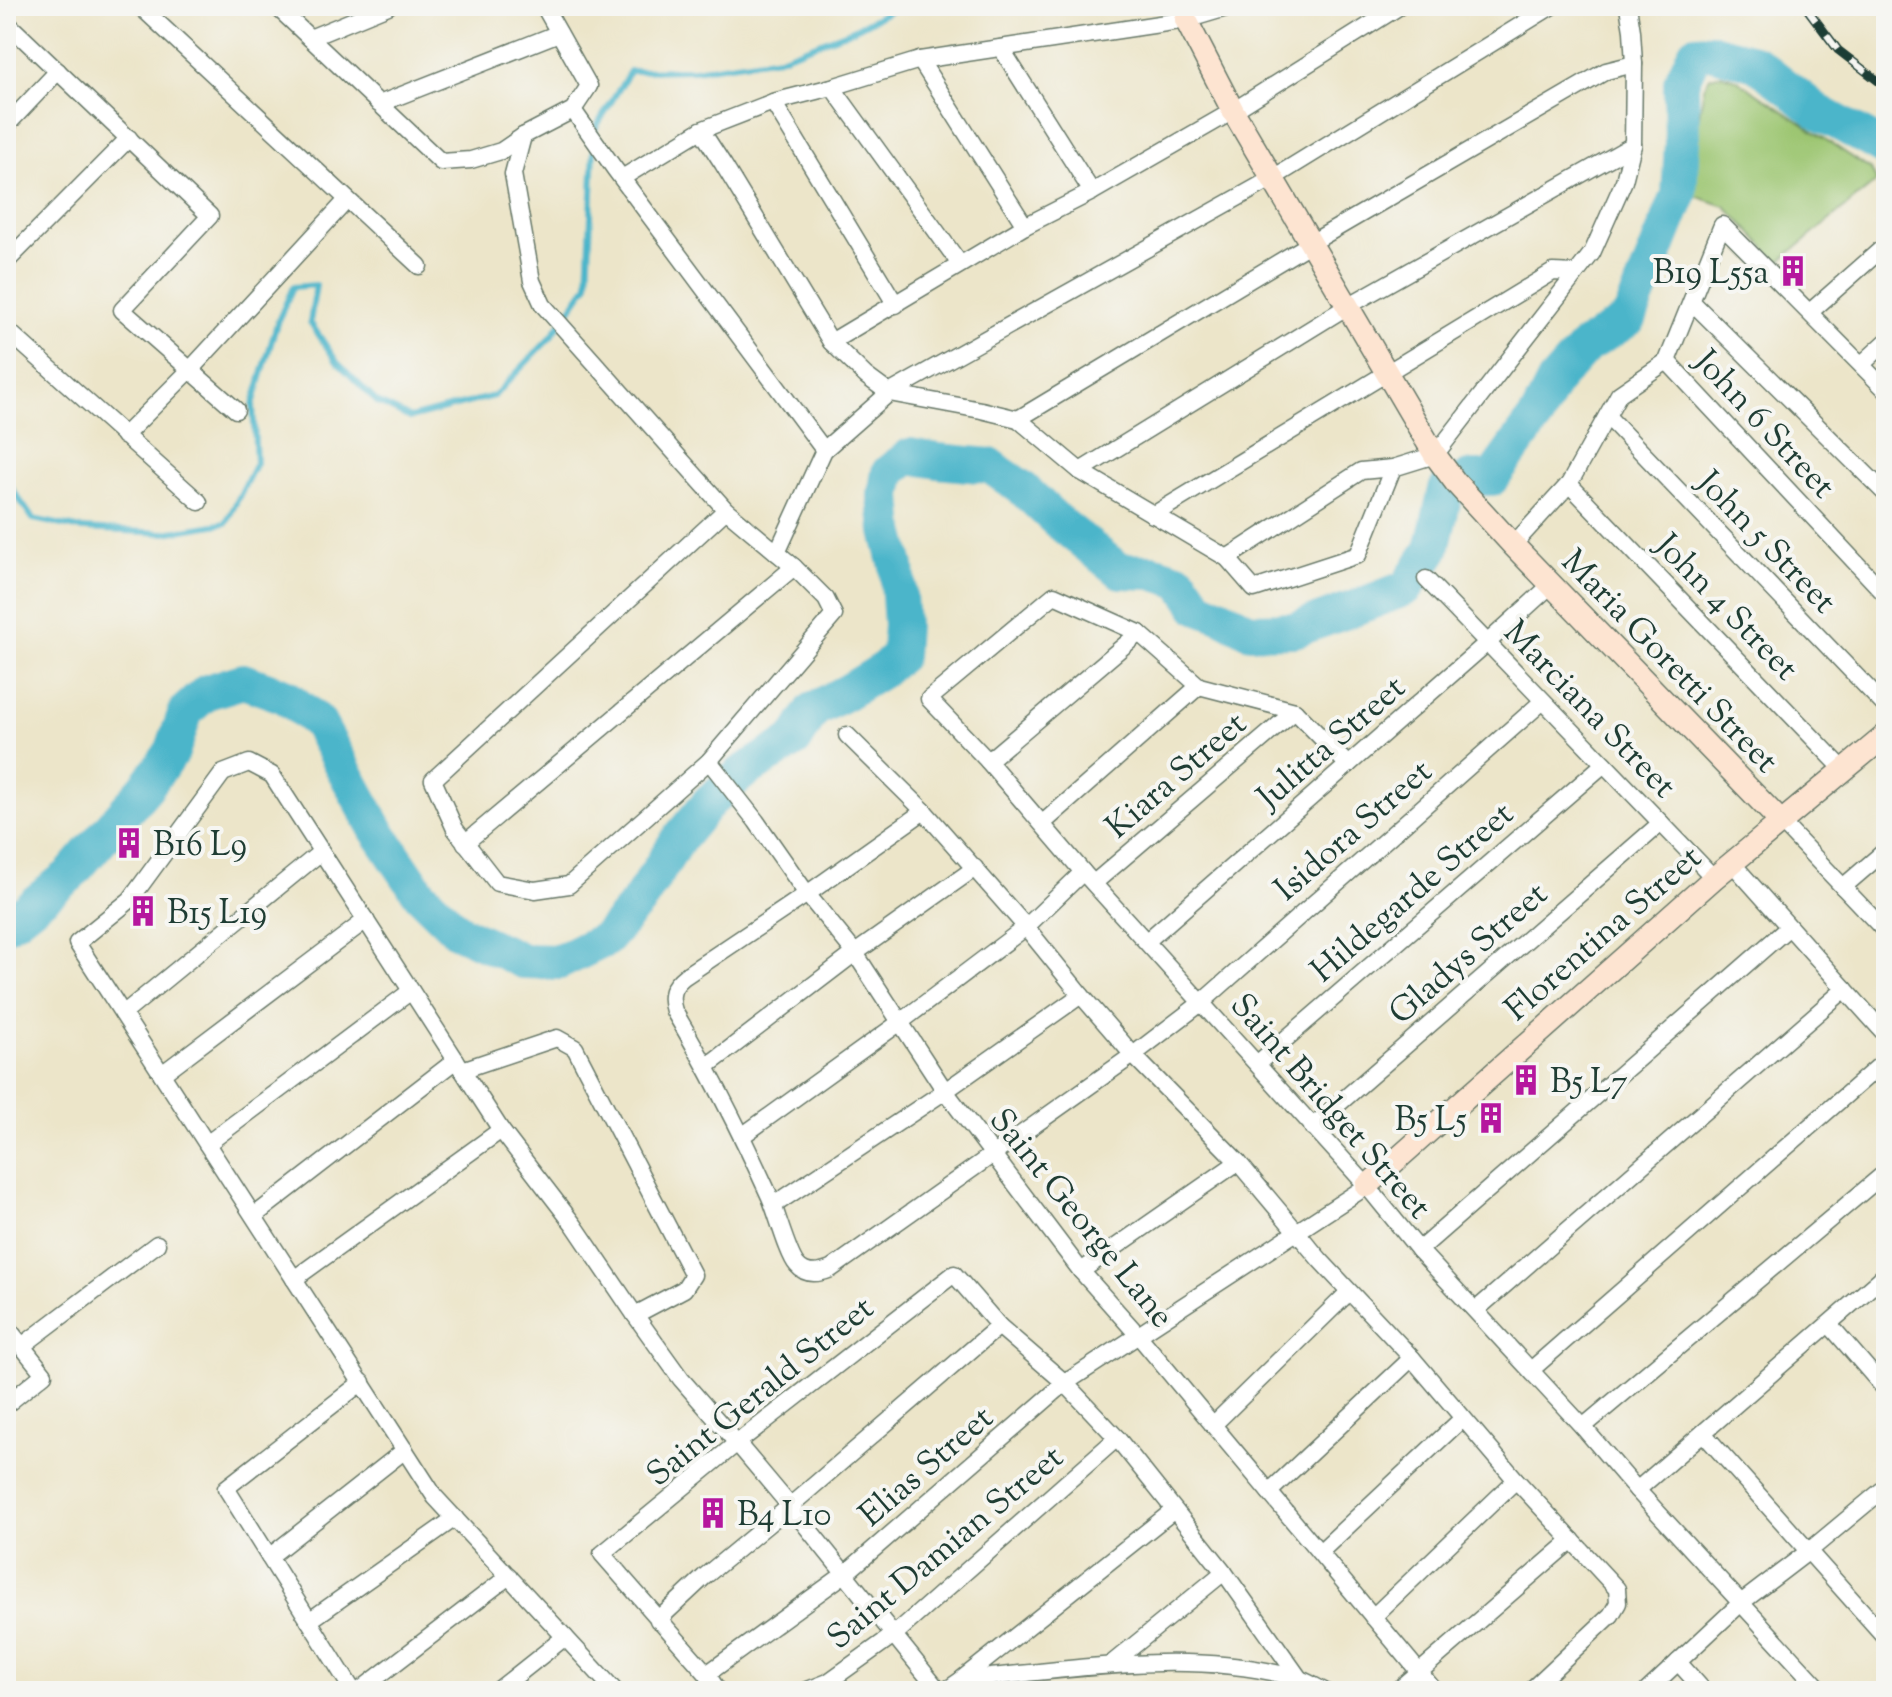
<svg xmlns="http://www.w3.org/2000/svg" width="1892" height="1697" font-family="'Sorts Mill Goudy',serif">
<rect width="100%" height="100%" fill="#f6f6f2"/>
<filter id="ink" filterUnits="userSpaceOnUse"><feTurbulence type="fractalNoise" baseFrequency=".0125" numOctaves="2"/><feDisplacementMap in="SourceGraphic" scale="16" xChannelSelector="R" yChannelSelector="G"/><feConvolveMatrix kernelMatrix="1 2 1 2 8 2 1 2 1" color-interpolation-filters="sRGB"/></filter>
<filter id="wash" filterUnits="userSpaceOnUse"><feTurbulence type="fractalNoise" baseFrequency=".006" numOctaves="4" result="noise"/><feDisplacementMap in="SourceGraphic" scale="32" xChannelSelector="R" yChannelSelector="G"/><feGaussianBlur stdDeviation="1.8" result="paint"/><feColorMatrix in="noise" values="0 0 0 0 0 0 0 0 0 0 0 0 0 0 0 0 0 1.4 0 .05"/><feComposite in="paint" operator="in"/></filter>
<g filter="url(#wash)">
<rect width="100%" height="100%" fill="#ece5c9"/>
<polygon fill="#9dc672" stroke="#5e8253" stroke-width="2" points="1721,74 1736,79 1871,170 1877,181 1779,262 1725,206 1692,195 1690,167 1704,87 1710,77"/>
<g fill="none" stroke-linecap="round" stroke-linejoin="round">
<g stroke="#4cb5ca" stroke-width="6">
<polyline points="595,133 595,129 630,71 694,70 779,58 853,30 899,6"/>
<polyline points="6,480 33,519 82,529 165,533 226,523 256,463 253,405 277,323 293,287 316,285 310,322 337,362 377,402 410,418 494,396 551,337 588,284 594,148"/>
</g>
<polyline stroke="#4cb5ca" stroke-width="36" points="6,924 16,918 70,875 146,787 172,752 186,711 207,692 243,681 285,696 318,722 376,829 420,894 458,931 523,961 559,962 606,939 639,901 677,841 710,801 742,773 795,740 813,710 847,692 881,671 899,656 901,625 897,566 888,531 885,496 889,472 910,456 938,461 990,466 1022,488 1056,520 1120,571 1152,572 1181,581 1199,607 1222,616 1250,631 1294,630 1355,608 1406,588 1432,549 1446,490 1469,478 1492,478 1537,416 1554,382 1586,346 1629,319 1679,195 1682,142 1681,82 1695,52 1711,51 1756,63 1817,111 1886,149"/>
</g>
</g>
<g filter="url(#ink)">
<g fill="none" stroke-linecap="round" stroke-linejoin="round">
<defs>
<g id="street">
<polyline points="140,6 419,266"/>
<polyline points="276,6 441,162 471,160 501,151 523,136 573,110 589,86 544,6"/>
<polyline points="6,22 210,216 122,310 236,410"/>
<polyline points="310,38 388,6"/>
<polyline points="1001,48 1092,192"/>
<polyline points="920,60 1025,226"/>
<polyline points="832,87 960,264"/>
<polyline points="773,102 896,305"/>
<polyline points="379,104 559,33"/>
<polyline points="573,110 614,168 824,450"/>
<polyline points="6,126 58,71"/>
<polyline points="701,130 723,164 831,342 866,376 889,393 981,410 1018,419 1080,471 1227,558 1254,589 1358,555 1393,468"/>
<polyline points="523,136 513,174 532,281 543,305 726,510 794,567 826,599 834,615 709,761 569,885 535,890 497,883 455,829 433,780 726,510"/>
<polyline points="622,178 701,130 773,102 832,87 920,60 1186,20 1233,6"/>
<polyline points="6,262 129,138"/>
<polyline points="1692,302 1886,494"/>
<polyline points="1810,312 1886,245"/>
<polyline points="6,329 199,502"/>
<polyline points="831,342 1025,226 1092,192 1233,111 1400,6"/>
<polyline points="1667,361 1886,595"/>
<polyline points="1862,364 1886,342"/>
<polyline points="1607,416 1886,707"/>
<polyline points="1018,419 1311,243 1606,71 1634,64"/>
<polyline points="124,436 189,371 347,200"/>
<polyline points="1080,471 1348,306 1633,145"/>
<polyline points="1569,484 1844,770"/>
<polyline points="1153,515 1553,272 1576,273"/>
<polyline points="1513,545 1569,484 1619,394 1667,361 1722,225 1886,390"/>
<polyline points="777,553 824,450 889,393 1273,178 1552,6"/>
<polyline points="1227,558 1361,471 1393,468 1435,455 1592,253 1624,181 1633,145 1634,64 1632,31 1628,6"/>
<polyline points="1426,579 1714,878"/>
<polyline points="847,735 924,811 1026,927 1081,995 1133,1055 1238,1162 1320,1260 1412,1358 1516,1480 1617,1589 1618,1603 1611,1615 1530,1691"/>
<polyline points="709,761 756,821 807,894 855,953 945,1091 1081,1271 1138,1335 1435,1691"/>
<polyline points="988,761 1139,633"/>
<polyline points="1348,765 1295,711 1199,686 1139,633 1054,595 929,699 988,761 1083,872 1367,1186 1419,1250 1583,1427 1637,1490 1822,1691"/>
<path d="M 924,811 L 807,894 L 685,976 C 672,986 669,995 674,1011 C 710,1071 741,1133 770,1197 C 777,1213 788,1255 797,1265 C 806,1276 819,1274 831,1269 L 1133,1055 L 1201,1003 L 1543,701"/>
<polyline points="1781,822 1886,932"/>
<polyline points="1043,823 1199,686"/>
<polyline points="465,843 794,567"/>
<polyline points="1732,863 1886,1035"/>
<polyline points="1094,883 1295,711"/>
<polyline points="1843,887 1886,850"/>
<polyline points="1147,941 1487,643 1551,585"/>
<polyline points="123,1014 321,852"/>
<polyline points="1258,1063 1604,764"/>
<polyline points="707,1066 855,953 975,868"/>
<polyline points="462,1070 557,1038 575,1048 693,1275 684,1289 635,1315"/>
<polyline points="162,1074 366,920"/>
<polyline points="1312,1127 1661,823"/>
<polyline points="742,1136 899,1023 1026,927 1083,872"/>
<polyline points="207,1144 411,991"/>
<polyline points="774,1205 945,1091 1081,995"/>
<polyline points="254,1216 456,1060"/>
<polyline points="1419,1250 1789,927"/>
<polyline points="1081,1271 1238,1162"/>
<polyline points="294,1279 501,1130"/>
<polyline points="1476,1310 1845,989"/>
<polyline points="1829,1324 1886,1390"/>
<polyline points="6,1326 44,1374 6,1405"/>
<polyline points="22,1346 157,1244"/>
<polyline points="1531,1370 1886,1060"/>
<polyline points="1213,1425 1349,1292"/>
<polyline points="1583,1427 1886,1172"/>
<polyline points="1703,1433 1886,1638"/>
<polyline points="1637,1490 1886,1274"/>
<polyline points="1269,1492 1412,1358"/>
<polyline points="1320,1552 1463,1418"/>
<polyline points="269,1557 405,1450"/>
<polyline points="1373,1617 1516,1480"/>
<polyline points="658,1620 704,1577 790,1506 999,1326"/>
<polyline points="309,1621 455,1518"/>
<polyline points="1678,1662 1704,1691"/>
<polyline points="1110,1665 1224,1572"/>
<polyline points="707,1674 846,1573 1065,1383 1367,1186"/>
<polyline points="962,1679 1174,1510"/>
<polyline points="353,1691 226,1488 362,1382"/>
<polyline points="359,1691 509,1576"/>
<polyline points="497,1691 565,1637"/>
<polyline points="615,1691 435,1497 77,943 130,900 223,773 249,763 272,775 501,1130 574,1225 635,1315 681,1379 737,1443 790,1506 939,1691"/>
<polyline points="718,1691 707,1674 602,1554 737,1443 954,1274 999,1326 1065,1383 1117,1438 1224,1572 1299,1678"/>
<polyline points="805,1691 828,1682 895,1634 1117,1438"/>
<path d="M 945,1691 L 961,1680 C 1070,1670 1190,1648 1296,1678 C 1306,1680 1315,1687 1324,1691"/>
<polyline points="1395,1691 1402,1687 1572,1540"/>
<polyline points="1647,1691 1742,1602 1809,1551 1886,1487"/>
</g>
<g id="secondary">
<polyline points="1186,20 1233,111 1435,455 1456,483 1513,545 1781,822"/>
<polyline points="1367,1186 1714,878 1886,735"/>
</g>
</defs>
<use href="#street" stroke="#677868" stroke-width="19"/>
<use href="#secondary" stroke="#677868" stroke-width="25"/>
<use href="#street" stroke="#fff" stroke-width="16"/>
<use href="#secondary" stroke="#fde4d1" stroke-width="22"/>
<defs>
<polyline id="rail" points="1805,6 1838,50 1886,87"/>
</defs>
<use href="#rail" stroke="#1f3d34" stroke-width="9"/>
<use href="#rail" stroke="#f6f6f2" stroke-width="6" stroke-dasharray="18" stroke-linecap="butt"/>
</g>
</g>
<defs>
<symbol id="building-bare" viewBox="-9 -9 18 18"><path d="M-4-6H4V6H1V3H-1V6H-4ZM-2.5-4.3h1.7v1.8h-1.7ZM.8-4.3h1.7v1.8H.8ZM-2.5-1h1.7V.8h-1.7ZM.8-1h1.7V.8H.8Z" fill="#b5179e" stroke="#f6f6f2" stroke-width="2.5" paint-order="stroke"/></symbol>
</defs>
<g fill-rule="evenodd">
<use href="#building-bare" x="1771" y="249" width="44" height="44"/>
<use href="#building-bare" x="107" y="821" width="44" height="44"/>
<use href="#building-bare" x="121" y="889" width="44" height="44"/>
<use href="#building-bare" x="1504" y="1058" width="44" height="44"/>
<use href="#building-bare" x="1469" y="1096" width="44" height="44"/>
<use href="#building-bare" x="691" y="1491" width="44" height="44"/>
</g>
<g text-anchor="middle" stroke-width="8" stroke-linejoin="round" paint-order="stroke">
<g font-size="34" fill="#1f3d34" stroke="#f6f6f2" text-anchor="start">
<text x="1769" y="283" text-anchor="end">B19 L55a</text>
<text x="153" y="855">B16 L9</text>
<text x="167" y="923">B15 L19</text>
<text x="1550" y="1092">B5 L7</text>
<text x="1467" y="1130" text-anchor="end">B5 L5</text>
<text x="737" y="1525">B4 L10</text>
</g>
<g font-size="34" fill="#1f3d34" stroke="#f6f6f2">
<text transform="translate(1766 423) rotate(47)" y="12">John 6 Street</text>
<text transform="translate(1768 541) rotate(46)" y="12">John 5 Street</text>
<text transform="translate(1728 606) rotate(46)" y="12">John 4 Street</text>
<text transform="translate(1671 660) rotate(46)" y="12">Maria Goretti Street</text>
<text transform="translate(1591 708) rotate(46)" y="12">Marciana Street</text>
<text transform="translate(1330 741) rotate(-41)" y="12">Julitta Street</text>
<text transform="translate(1175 774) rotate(-41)" y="12">Kiara Street</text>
<text transform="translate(1352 829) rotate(-41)" y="12">Isidora Street</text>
<text transform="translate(1411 891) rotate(-41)" y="12">Hildegarde Street</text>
<text transform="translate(1602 932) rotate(-41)" y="12">Florentina Street</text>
<text transform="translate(1467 952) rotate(-41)" y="12">Gladys Street</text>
<text transform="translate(1332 1105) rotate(49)" y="12">Saint Bridget Street</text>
<text transform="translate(1083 1217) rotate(51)" y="12">Saint George Lane</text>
<text transform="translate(759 1390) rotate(-39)" y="12">Saint Gerald Street</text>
<text transform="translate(925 1465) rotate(-41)" y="12">Elias Street</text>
<text transform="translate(944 1546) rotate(-40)" y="12">Saint Damian Street</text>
</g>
</g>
<rect width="1892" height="1697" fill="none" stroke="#f6f6f2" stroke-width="32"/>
</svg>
